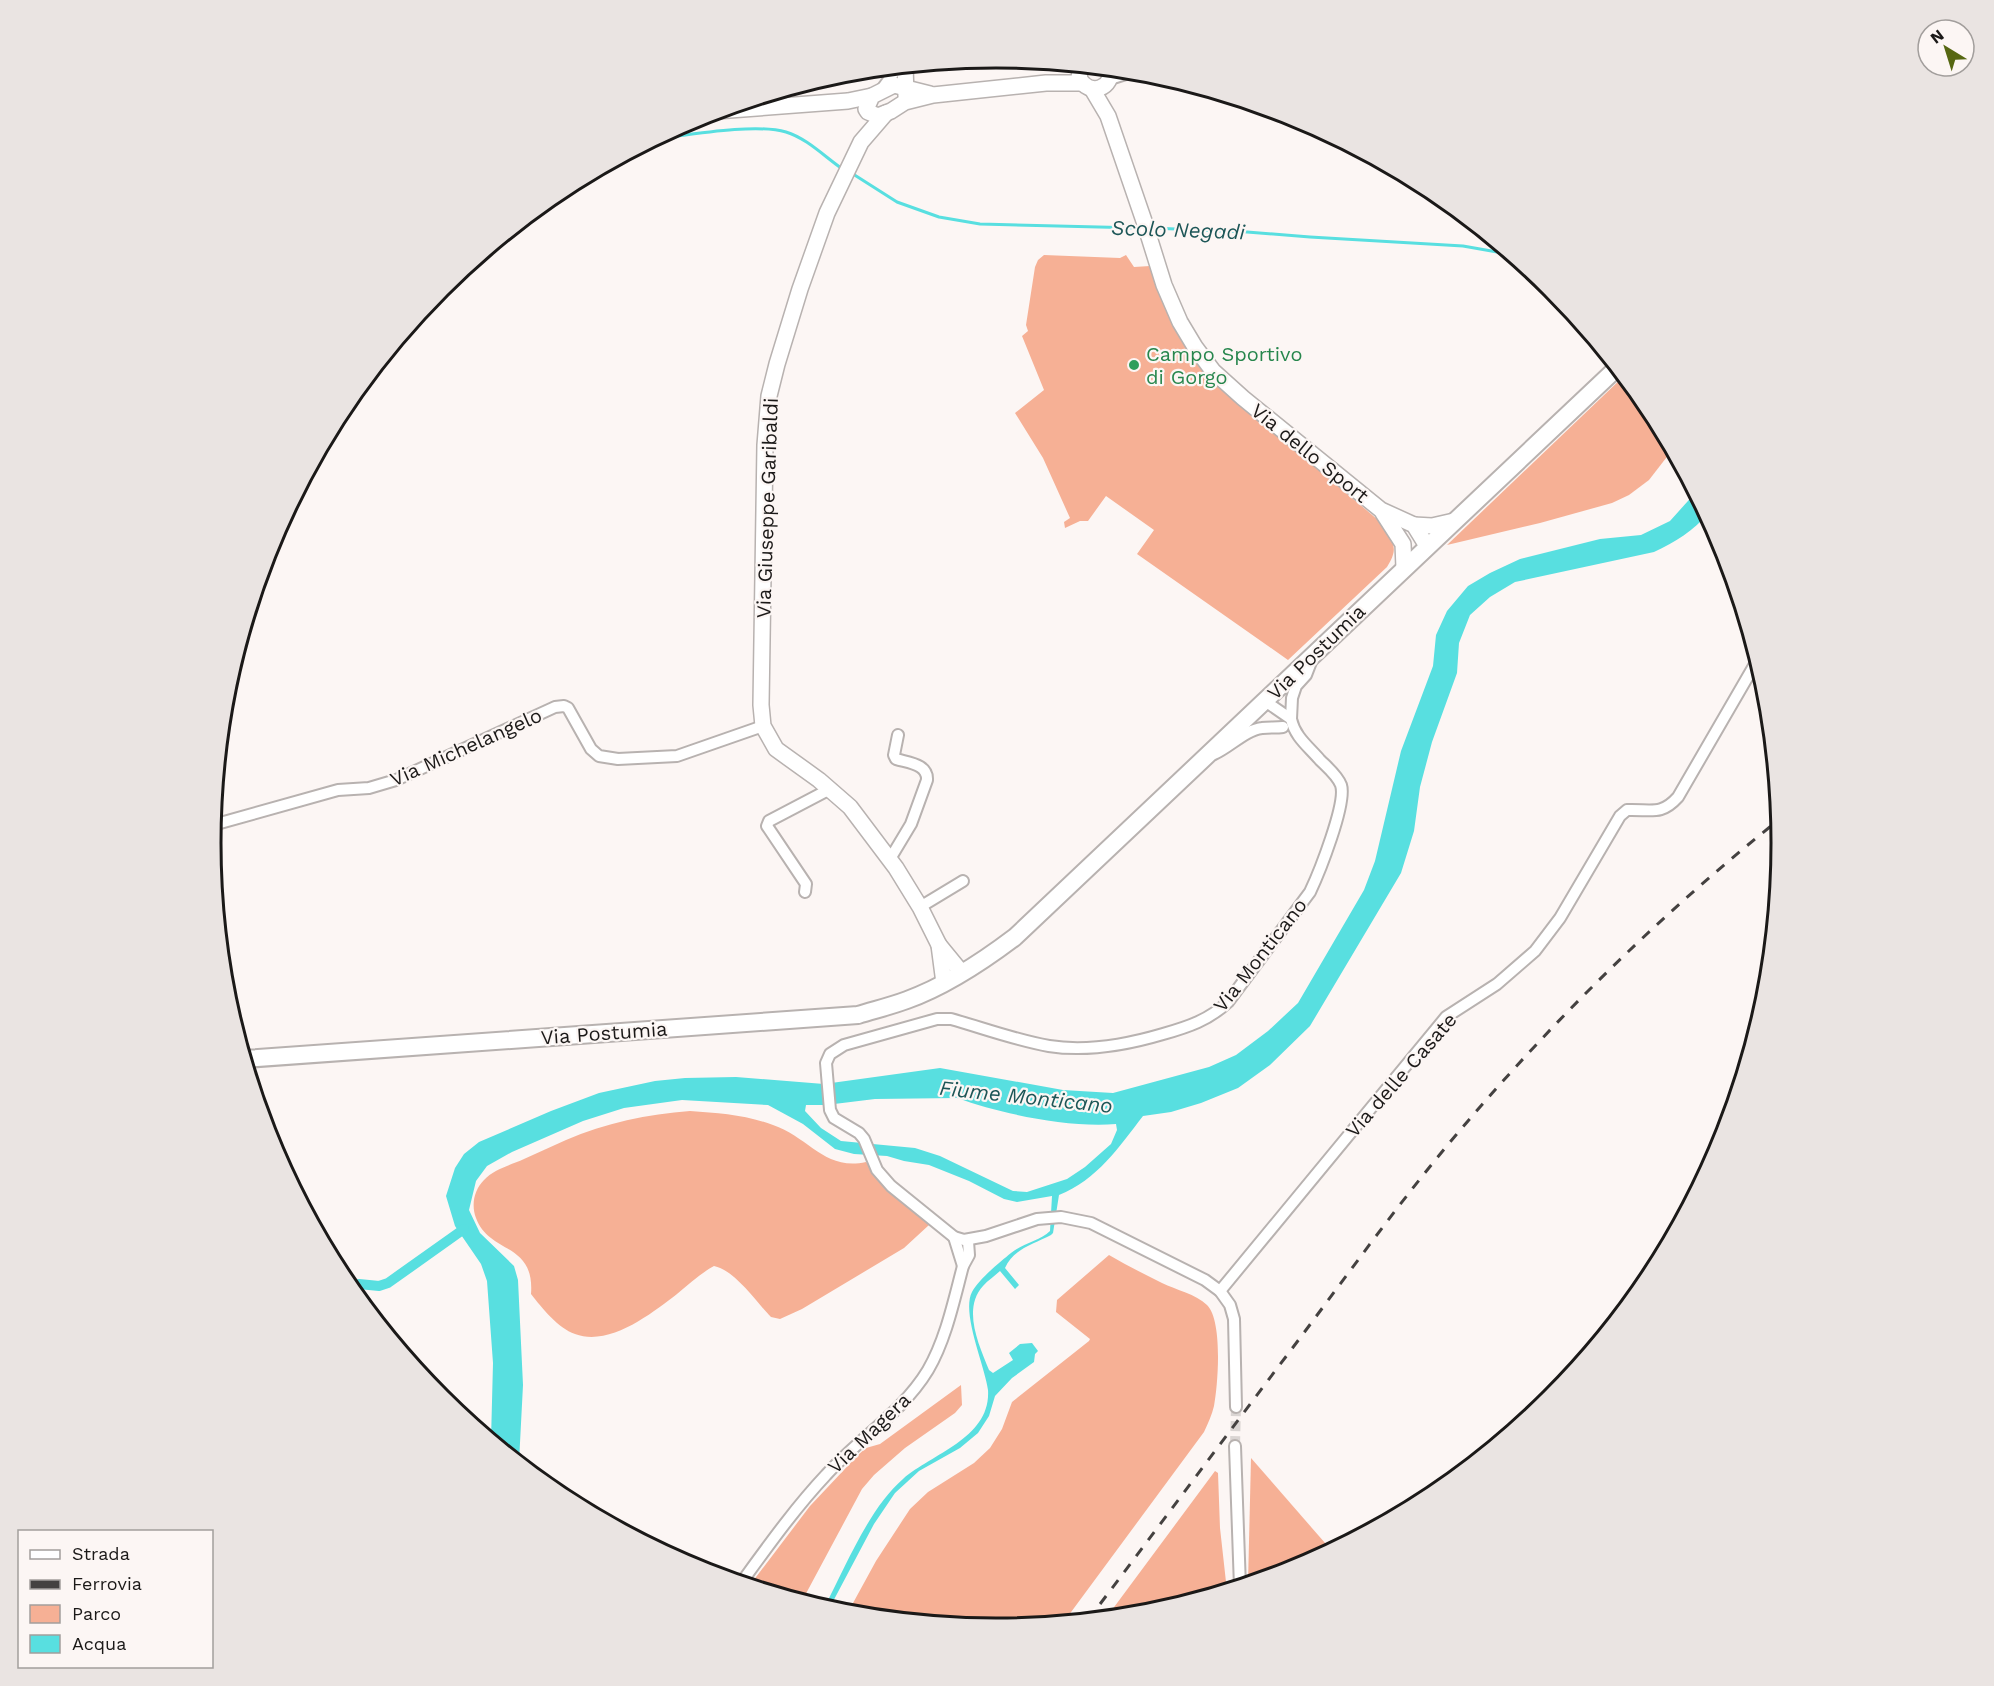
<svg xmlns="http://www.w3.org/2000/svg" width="1994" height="1686" font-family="'Work Sans',sans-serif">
<rect width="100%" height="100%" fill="#fcf6f4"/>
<g fill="#f6b095">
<path d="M 1044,255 L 1120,258 L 1126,255 L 1134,267 L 1150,266 L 1234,398 L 1384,525 L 1383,528 C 1395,543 1398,550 1387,567 L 1288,660 L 1137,554 L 1154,530 L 1106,496 L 1088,521 L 1080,521 L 1065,528 L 1064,522 L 1070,518 L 1043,458 L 1015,413 L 1044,390 L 1022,336 L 1028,331 L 1026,325 L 1035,267 L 1038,260 Z"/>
<polygon points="1625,375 1651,407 1673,449 1649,480 1629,495 1612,503 1540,523 1447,545"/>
<path d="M 690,1111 C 719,1113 746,1115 773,1125 C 809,1137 824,1171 866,1162 L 885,1188 L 929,1225 L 904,1248 L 802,1309 L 780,1319 L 771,1317 C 756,1302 735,1270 714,1266 C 701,1273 689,1284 677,1294 C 652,1313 610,1347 575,1334 C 558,1328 542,1308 531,1294 C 535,1242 489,1254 476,1218 C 471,1205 474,1190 484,1180 C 494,1169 511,1165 524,1159 C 538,1153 552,1146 566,1140 C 605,1123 648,1114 690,1111 Z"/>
<path d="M 1109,1255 C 1126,1265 1144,1274 1162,1283 C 1176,1290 1196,1294 1207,1305 C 1223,1321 1218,1385 1214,1406 C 1212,1415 1208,1423 1204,1432 L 1063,1623 L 997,1629 L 847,1614 L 876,1561 L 910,1509 L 928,1492 L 974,1463 L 990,1448 L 1002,1429 L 1012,1402 L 1089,1341 L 1090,1339 L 1056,1312 L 1057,1300 Z"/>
<polygon points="961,1385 962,1405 955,1413 905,1448 874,1475 862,1489 802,1601 750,1585 810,1506 858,1455 866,1448 880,1444"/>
<polygon points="1251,1458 1332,1551 1297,1569 1248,1584"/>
<polygon points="1215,1471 1218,1473 1220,1528 1227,1591 1150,1614 1106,1618"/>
</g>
<path fill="#58dfe0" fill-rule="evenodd" d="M 1696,492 L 1708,513 C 1694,531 1675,542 1654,552 L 1515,582 L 1490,597 L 1470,615 L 1459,643 L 1457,673 L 1432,742 L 1420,787 L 1414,831 L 1401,873 L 1310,1026 L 1270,1065 L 1238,1088 L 1201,1103 L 1171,1112 L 1143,1116 C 1119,1147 1097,1180 1059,1195 L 1053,1233 L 1051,1235 C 1034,1244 1013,1249 1005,1268 L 1019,1285 L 1015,1289 L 1000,1271 C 995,1276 988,1280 983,1286 C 962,1309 979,1345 989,1370 L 993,1373 L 1013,1360 L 1009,1353 L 1020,1344 L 1032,1343 L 1038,1351 L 1035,1354 L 1034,1362 L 1012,1378 L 995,1396 L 989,1416 L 978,1433 L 960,1448 L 919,1471 L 895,1493 L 874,1524 L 829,1609 L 824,1608 C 845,1568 869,1508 903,1479 C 933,1453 991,1438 988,1390 C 985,1366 961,1313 972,1292 C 978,1280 1000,1262 1011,1253 C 1023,1243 1040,1241 1050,1231 L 1052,1196 L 1017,1202 L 1004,1199 L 969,1181 L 929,1165 L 904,1161 L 887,1156 L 854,1154 L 835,1149 L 803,1124 L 768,1105 L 682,1100 L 624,1108 L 583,1121 L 512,1152 L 487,1166 L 476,1181 L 469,1210 L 480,1233 L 514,1266 L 518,1280 L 523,1385 L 519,1462 L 491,1440 L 493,1363 L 487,1281 L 481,1264 L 455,1226 L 446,1196 L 455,1168 L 464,1154 L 479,1142 L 551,1111 L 599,1093 L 655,1081 L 685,1078 L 736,1077 L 824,1084 L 940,1068 L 1063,1090 L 1113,1093 L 1209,1067 L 1236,1055 L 1268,1031 L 1298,1003 L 1364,890 L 1375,861 L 1401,751 L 1433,666 L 1436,635 L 1447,611 L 1468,586 L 1490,573 L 1520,559 L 1600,539 L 1641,535 L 1670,521 ZM 957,1098 C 1002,1114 1068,1128 1116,1124 L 1117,1130 L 1111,1144 L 1085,1167 L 1067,1179 L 1027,1192 L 1013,1191 L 940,1156 L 915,1148 L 841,1141 L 821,1128 L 805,1111 L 806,1105 L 826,1105 L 875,1099 Z"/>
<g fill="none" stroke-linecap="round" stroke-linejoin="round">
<g stroke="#58dfe0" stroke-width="3">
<path d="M 656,139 C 689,135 755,123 786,132 C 806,138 824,156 841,168"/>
<polyline points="853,174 897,202 939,217 980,224 1140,228"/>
<polyline points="1152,228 1247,232 1310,237 1463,246 1514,255"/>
</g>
<g stroke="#58dfe0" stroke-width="10">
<polyline points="344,1281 345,1279"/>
<polyline points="359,1284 379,1286 388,1283 464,1229"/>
</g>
<polyline stroke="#dad5d3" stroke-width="10" stroke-dasharray="10 5" stroke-linecap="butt" points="1235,1446 1236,1407"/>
<defs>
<g id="street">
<polyline points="1110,79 1135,71"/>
<polyline points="882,89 898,67"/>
<polyline points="1291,719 1292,698 1296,686 1306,675 1311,662"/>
<path d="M 1214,754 C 1230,747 1245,730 1262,728 C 1269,727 1276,728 1283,727"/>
<polyline points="213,825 338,790 369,788 396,780 555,707 564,706 568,708 591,749 599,756 618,759 677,756 763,726"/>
<path d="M 890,859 L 911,824 L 927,780 C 928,764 909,763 896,759 L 894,755 L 898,735"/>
<polyline points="805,892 806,884 767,826 769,821 830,789"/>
<polyline points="920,907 963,881"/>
<polyline points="954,1237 963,1266"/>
<path d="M 1220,1291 L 1446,1017 L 1497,984 L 1535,951 L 1560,918 L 1620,816 L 1627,810 C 1651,809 1661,816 1678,797 L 1758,659"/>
<path d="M 1236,1407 L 1234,1319 L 1230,1305 L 1220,1291 L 1205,1280 L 1091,1223 L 1061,1217 L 1037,1219 L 986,1236 L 964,1240 L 954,1237 L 891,1186 L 877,1170 L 864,1139 L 859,1133 L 834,1118 L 830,1110 L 826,1063 L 830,1054 L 844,1045 L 937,1019 L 951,1019 C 983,1028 1015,1040 1049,1046 C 1087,1052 1126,1045 1163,1034 C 1188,1027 1209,1020 1228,1002 L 1310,892 C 1319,873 1347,803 1341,785 C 1337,775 1327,767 1320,760 C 1308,746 1295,737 1291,719 L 1265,701"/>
<polyline points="1235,1446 1240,1587"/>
<path d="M 741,1583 C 768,1546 795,1508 826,1475 C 859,1438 902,1413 928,1370 C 946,1339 954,1300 963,1266 L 969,1255 L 968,1241"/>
</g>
<g id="secondary">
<path d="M 1081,65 L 1079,78 C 1089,97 1114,89 1110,68"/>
<polyline points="905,66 906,96"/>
<polyline points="1092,89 1108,116 1144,221 1164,285 1180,322 1195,347 1213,371 1243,398 1381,510 1414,525 1427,546"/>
<polyline points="868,105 872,96 894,85 930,94"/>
<polyline points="866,109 868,112 878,116 891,111 905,102 933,95 1046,83 1081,83"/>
<polyline points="716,111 848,101 872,96"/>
<polyline points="886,113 861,142 827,213 800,289 777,364 769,396 765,445 761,705 763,726 776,749 819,780 850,807 896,868 920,907 939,945 944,983"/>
<polyline points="1383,513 1403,544 1404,568"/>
<polyline points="1414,525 1432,526 1454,521"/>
<polyline points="939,945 962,973"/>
</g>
<path id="primary" d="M 245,1059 L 858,1015 C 874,1010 891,1006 907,1000 C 946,986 982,962 1015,937 L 1618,367"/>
</defs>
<use href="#street" stroke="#b8b2b0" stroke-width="14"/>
<use href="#secondary" stroke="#b8b2b0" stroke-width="18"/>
<use href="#primary" stroke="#b8b2b0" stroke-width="20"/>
<use href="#street" stroke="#fff" stroke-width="10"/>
<use href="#secondary" stroke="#fff" stroke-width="15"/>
<use href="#primary" stroke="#fff" stroke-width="16"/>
<path stroke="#444140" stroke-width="3" stroke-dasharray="10 10" stroke-linecap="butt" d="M 1088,1620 C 1159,1526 1229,1432 1300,1338 C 1351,1270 1401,1200 1456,1135 C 1554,1019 1662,913 1781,818"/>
</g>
<circle fill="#2e9e5b" stroke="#fcf6f4" stroke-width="2" cx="1134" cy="365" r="6"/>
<g text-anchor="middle" stroke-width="4.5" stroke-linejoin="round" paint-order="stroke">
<g font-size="20" fill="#27864d" stroke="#fcf6f4" text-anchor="start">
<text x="1146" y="361">Campo Sportivo<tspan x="1146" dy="23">di Gorgo</tspan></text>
</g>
<g font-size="20" fill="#1b1918" stroke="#fcf6f4">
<text transform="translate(1310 453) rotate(39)" y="7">Via dello Sport</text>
<text transform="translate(767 508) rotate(-88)" y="7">Via Giuseppe Garibaldi</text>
<text transform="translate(1316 652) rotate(-44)" y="7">Via Postumia</text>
<text transform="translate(466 747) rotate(-24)" y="7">Via Michelangelo</text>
<text transform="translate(1260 955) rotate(-52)" y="7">Via Monticano</text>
<text transform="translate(604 1033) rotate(-4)" y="7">Via Postumia</text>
<text transform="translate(1401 1075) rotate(-49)" y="7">Via delle Casate</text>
<text transform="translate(869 1433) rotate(-44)" y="7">Via Magera</text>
</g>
<g font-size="21" font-style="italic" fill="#1d5657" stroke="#fcf6f4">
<text transform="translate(1178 230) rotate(2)" y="7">Scolo Negadi</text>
<text transform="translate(1026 1097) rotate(6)" y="7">Fiume Monticano</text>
</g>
</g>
<path d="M0 0H1994V1686H0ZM221 843a775 775 0 1 1 1550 0a775 775 0 1 1-1550 0Z" fill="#eae4e2" fill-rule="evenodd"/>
<path fill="none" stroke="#1b1918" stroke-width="3" d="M221 843a775 775 0 1 1 1550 0a775 775 0 1 1-1550 0Z"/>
<rect x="18" y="1530" width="195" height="138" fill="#fcf6f4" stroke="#a29e9c" stroke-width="1.5"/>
<rect x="30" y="1550" width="30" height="9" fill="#ffffff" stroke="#a29e9c" stroke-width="1.5"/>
<text x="72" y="1560" font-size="18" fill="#1b1918">Strada</text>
<rect x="30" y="1580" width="30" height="9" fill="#444140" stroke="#a29e9c" stroke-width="1.5"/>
<text x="72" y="1590" font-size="18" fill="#1b1918">Ferrovia</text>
<rect x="30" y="1605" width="30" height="18" fill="#f6b095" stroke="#a29e9c" stroke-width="1.5"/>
<text x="72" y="1620" font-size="18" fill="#1b1918">Parco</text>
<rect x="30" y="1635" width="30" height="18" fill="#58dfe0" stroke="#a29e9c" stroke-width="1.5"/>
<text x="72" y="1650" font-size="18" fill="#1b1918">Acqua</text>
<g transform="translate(1946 48) rotate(322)"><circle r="28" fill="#fcf6f4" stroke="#a29e9c" stroke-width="1.5"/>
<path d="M0-4.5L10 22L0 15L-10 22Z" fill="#566712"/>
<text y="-9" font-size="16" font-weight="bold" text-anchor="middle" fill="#1b1918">N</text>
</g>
</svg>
